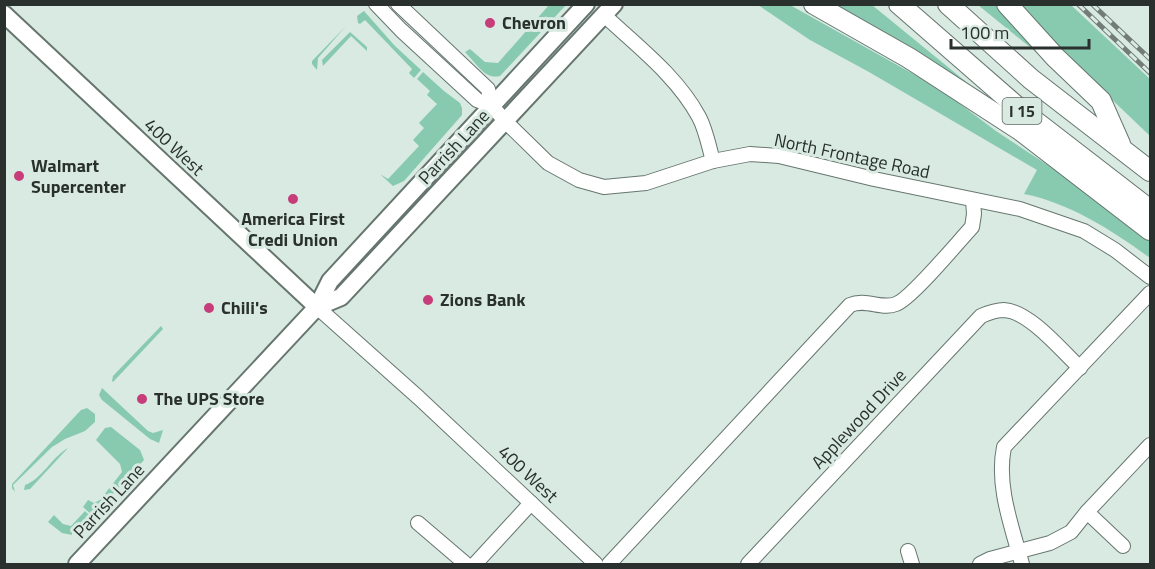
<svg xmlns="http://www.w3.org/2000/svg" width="1155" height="569" font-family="'Titillium Web',sans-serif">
<rect width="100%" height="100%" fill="#d8eae2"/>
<g fill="#88cab0">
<path d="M 549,5 L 566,5 L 500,76 C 485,80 476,63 465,52 L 470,49 L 485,62 L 498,63 Z"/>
<path d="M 758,5 L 790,5 L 940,89 L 996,131 L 1078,185 L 1150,237 L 1150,258 C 1113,231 1070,203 1024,194 L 1037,170 L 869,72 L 810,40 Z"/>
<polygon points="823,5 872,5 981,94"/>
<polygon points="978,5 997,5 1062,73"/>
<polygon points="1013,5 1071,5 1150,79 1150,136"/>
<polygon points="364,11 395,46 421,70 414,78 409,73 412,69 365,20 360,24 358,23 357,16"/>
<polygon points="346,26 318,58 317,70 312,64 312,61"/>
<polygon points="350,32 367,47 367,51 351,36 323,66 322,60"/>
<polygon points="423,72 444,91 460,103 462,108 462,115 404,181 393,186 380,174 388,179 419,146 413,140 424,128 419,123 437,104 427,95 430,91 417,79"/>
<polygon points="161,326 163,329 113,382 112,381 113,376"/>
<polygon points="102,388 148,431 153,433 163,430 159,443 150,439 102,400 99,395"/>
<polygon points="87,408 95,414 95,422 85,431 65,439 52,447 13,485 15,492 12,488 12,484 81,410"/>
<polygon points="111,427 140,450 144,460 93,516 83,507 88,500 94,503 100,500 122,472 120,464 96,440 105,428"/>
<path d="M 68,448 L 30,489 L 24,490 L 25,485 C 42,479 52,457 68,448 Z"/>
<polygon points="85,511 91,517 81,528 72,532 72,535 62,533 48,522 54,515 63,524 71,526"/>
</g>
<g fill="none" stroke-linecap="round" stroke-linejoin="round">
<defs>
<g id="minor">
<polyline points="376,4 401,30 477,100 492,106"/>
<polyline points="398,4 488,89 492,106 505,121 548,163 579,180 604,187 646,183 713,161 750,154 779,156 874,179 1020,209 1084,231 1115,250 1150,277"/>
<path d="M 604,15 C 637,46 677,76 699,117 C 706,130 709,147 713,161"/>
<polyline points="317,307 419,398 596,564"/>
<polyline points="1087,512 1123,546"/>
<polyline points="418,523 466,564"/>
<polyline points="908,551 912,564"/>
<polyline points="475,564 531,503"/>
<path d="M 609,564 L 850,305 C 866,298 882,310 896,304 C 911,299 958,242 972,227 L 974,214 L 973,200"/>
<path d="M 748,564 L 981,316 C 988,313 996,310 1004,310 C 1029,311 1062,351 1080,368"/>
<polyline points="980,564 990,559 1050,543 1071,532 1087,512 1150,445"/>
<path d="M 1022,564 C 1012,527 996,486 1004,447 L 1150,293"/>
</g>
<g id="major">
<polyline points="4,14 317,307"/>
<polyline points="317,307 341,297 614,4"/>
<polyline points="77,564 317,307 330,281 586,4"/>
</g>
<g id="highway">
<polyline points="814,4 909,58 1020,130 1150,230"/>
<polyline points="899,4 1023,112 1150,210"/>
<polyline points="948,4 1031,79 1150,171"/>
<polyline points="1007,4 1055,57 1101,101 1120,144"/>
</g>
</defs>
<use href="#minor" stroke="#66766f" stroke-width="16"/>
<use href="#major" stroke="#66766f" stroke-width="20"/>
<use href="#highway" stroke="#66766f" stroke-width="22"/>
<use href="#minor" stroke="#fff" stroke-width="14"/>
<use href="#major" stroke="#fff" stroke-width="16"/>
<use href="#highway" stroke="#fff" stroke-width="20"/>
<defs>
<g id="rail">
<polyline points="1078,4 1150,73"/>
<polyline points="1092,4 1150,59"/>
</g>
</defs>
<use href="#rail" stroke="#727d78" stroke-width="5"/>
<use href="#rail" stroke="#d8eae2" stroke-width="3" stroke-dasharray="9" stroke-linecap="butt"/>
</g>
<g fill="#c63d79" stroke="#d8eae2" stroke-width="2">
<circle cx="490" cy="23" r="6"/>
<circle cx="19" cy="176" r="6"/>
<circle cx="293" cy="199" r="6"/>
<circle cx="428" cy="300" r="6"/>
<circle cx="209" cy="308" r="6"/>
<circle cx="142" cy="399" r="6"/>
</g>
<g text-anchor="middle" stroke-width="6" stroke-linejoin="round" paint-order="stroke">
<rect fill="#d8eae2" stroke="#5e6863" stroke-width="1.5" x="1002.5" y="98" width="39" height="26" rx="4.5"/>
<g font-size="16" font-weight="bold" fill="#29302d">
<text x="1022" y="117">I 15</text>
</g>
<g font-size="18" font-weight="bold" fill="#29302d" stroke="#d8eae2" text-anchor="start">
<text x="502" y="29">Chevron</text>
<text x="31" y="172">Walmart<tspan x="31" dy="21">Supercenter</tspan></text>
<text x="293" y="225" text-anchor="middle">America First<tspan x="293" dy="21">Credi Union</tspan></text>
<text x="440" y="306">Zions Bank</text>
<text x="221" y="314">Chili's</text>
<text x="154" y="405">The UPS Store</text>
</g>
<g font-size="18" fill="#29302d" stroke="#d8eae2">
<text transform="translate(174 147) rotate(43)" y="6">400 West</text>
<text transform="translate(454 147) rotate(-47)" y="6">Parrish Lane</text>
<text transform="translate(852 156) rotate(12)" y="6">North Frontage Road</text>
<text transform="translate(859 419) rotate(-47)" y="6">Applewood Drive</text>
<text transform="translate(528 474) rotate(43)" y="6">400 West</text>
<text transform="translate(109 501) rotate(-47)" y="6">Parrish Lane</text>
</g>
</g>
<rect width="1155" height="569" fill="none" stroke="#29302d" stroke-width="12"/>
<path d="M951 39v9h138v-9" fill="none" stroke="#29302d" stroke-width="3"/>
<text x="960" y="39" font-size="18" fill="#29302d" stroke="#d8eae2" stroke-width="4.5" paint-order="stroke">100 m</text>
</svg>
